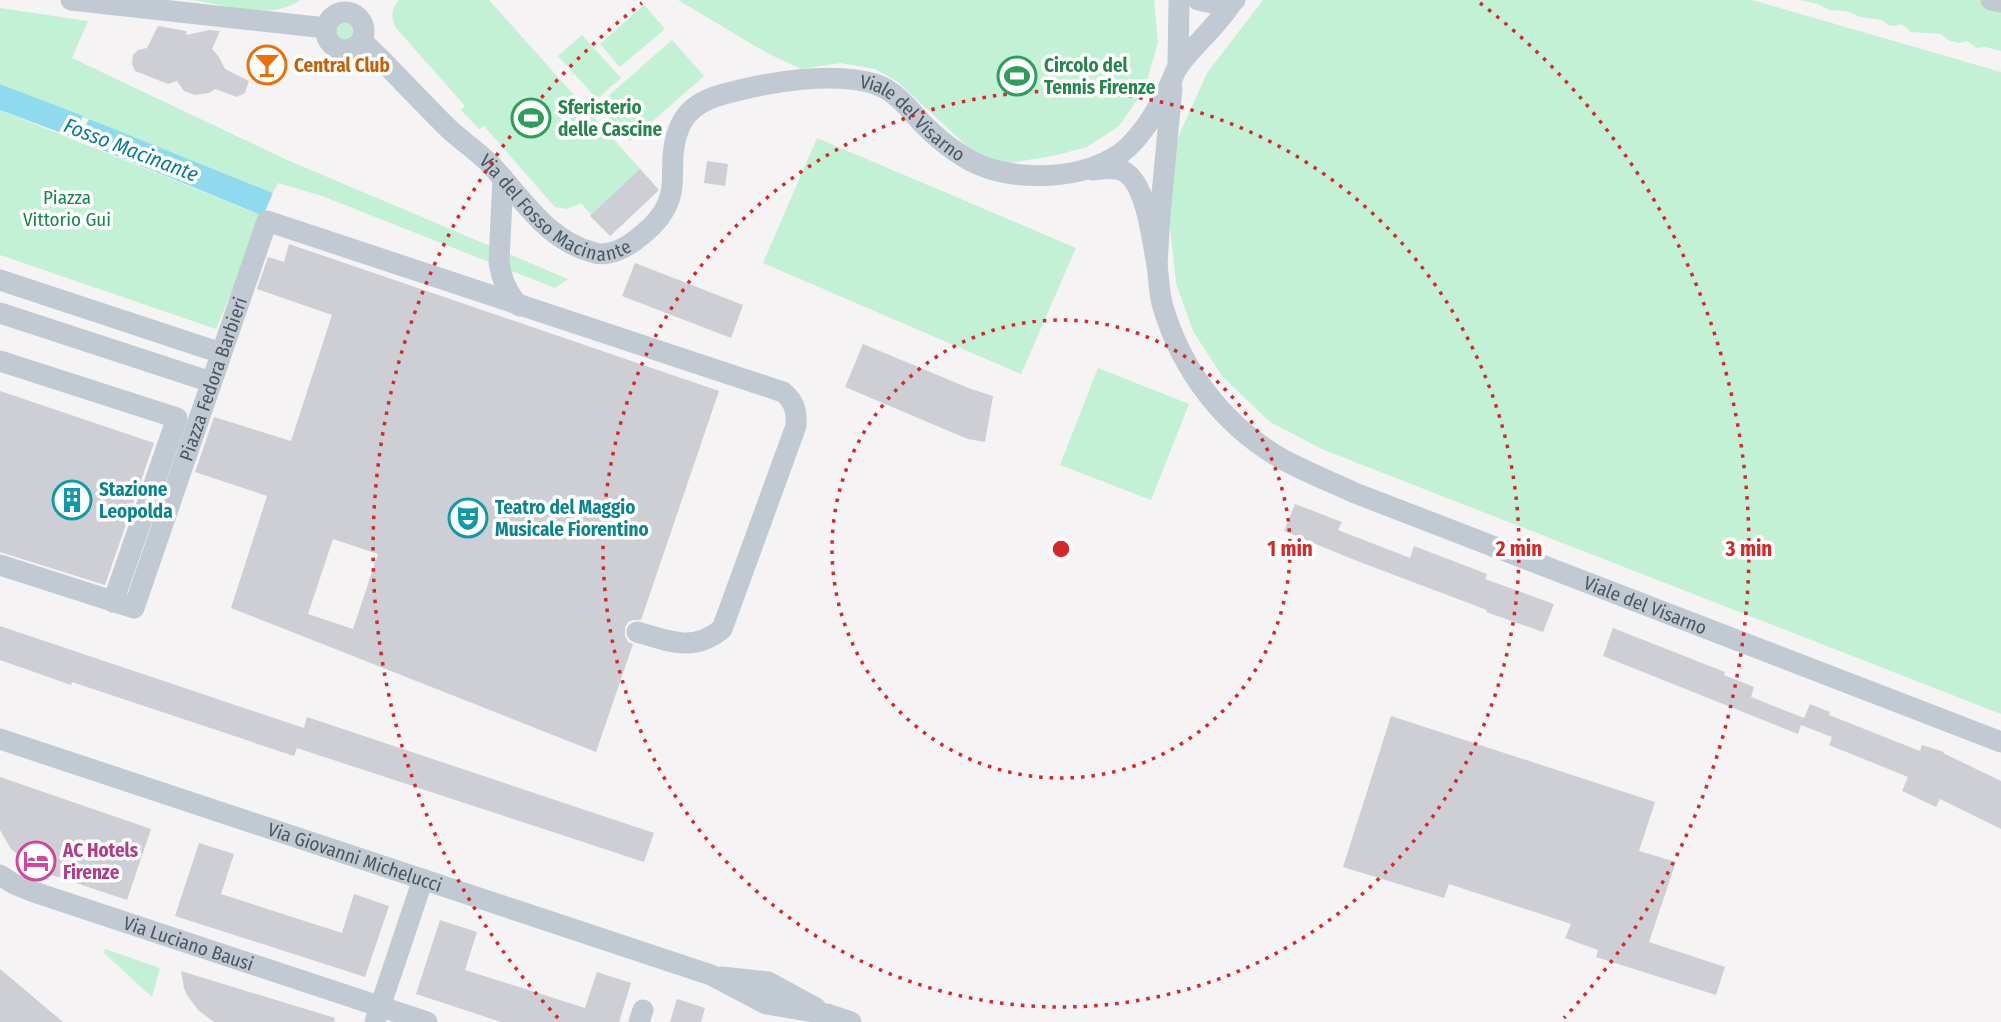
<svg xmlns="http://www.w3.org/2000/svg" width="2001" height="1022" font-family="'Fira Sans Condensed',sans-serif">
<rect width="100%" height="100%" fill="#f5f3f3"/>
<g fill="#c3f1d5">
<path d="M 191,0 L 300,0 C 269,22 226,4 191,0 Z"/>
<path d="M 399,0 L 489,0 L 659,190 L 610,236 L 581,203 L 567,209 L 555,207 L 484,126 L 479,129 L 461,110 L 465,106 L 397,29 C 390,18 391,10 399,0 Z"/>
<polygon points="678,0 1154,0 1158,43 1144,90 1119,126 1087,147 1053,156 1008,163 988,158 970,149 898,82 875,69 840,63 801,69 767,53"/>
<polygon points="1263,0 1752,0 2001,72 2001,714 1324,450 1270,422 1222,376 1193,331 1176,283 1169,218 1176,142 1207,73"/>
<polygon points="1800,0 2001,0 2001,51 1985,47 1977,48 1967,41 1959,43 1950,41 1941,34 1911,32 1902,24 1894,26 1888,25 1882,20 1861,17 1846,11 1829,10 1818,4"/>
<polygon points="644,5 665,29 620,67 600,44"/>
<polygon points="0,8 88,21 72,58 285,159 568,279 555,288 322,196 278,183 273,193 0,84"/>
<circle cx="346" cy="31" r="16"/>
<polygon points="582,35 621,78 597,99 558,56"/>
<polygon points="672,40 704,76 630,141 598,105"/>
<polygon points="0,110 263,216 216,329 0,255"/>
<polygon points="817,138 1076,248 1021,374 763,263"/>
<polygon points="1098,368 1189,404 1151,500 1060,465"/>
<polygon points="105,949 160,968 152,997 104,953"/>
</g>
<g fill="#90daee">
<polygon points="0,84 83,116 72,137 0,110"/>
<polygon points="89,119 273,193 263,216 78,140"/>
</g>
<g fill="#cdcfd5" fill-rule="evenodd">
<polygon points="158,26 186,31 187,35 209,30 220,31 212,49 219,57 225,69 249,81 245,93 237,97 215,89 209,93 195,95 184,91 177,81 168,84 135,71 132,64 133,55 138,50 147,48"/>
<polygon points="707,161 728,164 725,186 704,183"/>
<polygon points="640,169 658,189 658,191 610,236 590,216"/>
<path d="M 289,244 L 719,391 L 641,620 L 633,620 L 628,622 L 625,628 L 625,636 L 628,642 L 633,644 L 596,752 L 231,608 L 267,496 L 195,472 L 214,417 L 291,441 L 332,315 L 257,289 L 268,257 L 284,262 ZM 333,539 L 378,554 L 353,629 L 308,614 Z"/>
<polygon points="635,263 743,305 731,338 622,296"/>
<polygon points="863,344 971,389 993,396 985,442 968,439 951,432 845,387"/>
<polygon points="0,391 154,443 105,585 0,552"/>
<polygon points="1295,504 1342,522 1338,530 1410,558 1414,546 1487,574 1485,579 1554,604 1543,632 1486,612 1487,610 1357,561 1284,531"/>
<polygon points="0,626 304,728 307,717 654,833 644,862 297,748 294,756 72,682 71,685 0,660"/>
<polygon points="1613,628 1725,672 1724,675 1754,687 1751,697 1804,718 1810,704 1830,712 1829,715 1920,751 1922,745 1944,752 1943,753 2001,781 2001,829 1940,799 1936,807 1902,791 1908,777 1829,745 1832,737 1801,725 1798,734 1603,656"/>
<polygon points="1391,716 1655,802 1639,851 1676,862 1649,942 1725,967 1716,995 1596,957 1598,950 1565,938 1571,924 1449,884 1444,898 1343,867"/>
<polygon points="0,777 151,829 127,900 43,872 17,854 11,849 0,830"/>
<polygon points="199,843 234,854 221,894 342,933 354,894 389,906 365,977 175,916"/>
<polygon points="440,920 477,932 465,970 585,1008 597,972 631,983 619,1022 501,1022 416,994"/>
<polygon points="0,969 63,1022 0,1022"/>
<polygon points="181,971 335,1018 334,1022 214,1022 198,1010 187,995 184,988"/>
<polygon points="677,999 705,1008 701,1022 670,1022"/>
</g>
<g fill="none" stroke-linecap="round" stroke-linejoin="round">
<g stroke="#c1cad2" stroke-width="21">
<polyline points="71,0 326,28"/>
<polyline points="1198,0 1217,4 1235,0"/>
<polyline points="1991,0 2001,2"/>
<circle cx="345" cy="31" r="19"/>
<path id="s1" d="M 362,41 C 392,69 419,100 449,129 C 462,141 477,151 489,163 C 522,197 546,241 595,253 C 608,256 623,249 633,242 C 649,230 664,217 670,197 C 674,184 672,170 673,156 C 676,120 690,103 724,94 C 768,82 831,71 875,84 C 896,91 910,110 924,125 C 935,136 948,147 961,155 C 1001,182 1071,182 1113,158 C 1125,152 1135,141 1143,130 C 1153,118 1160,104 1167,90 C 1172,82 1174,71 1180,64 C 1197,42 1219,24 1233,1"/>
<polyline points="1178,66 1179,0"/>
<path d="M 1092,170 C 1103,169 1115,166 1125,172 C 1147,186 1152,240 1157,265 L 1160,215 L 1172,88"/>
<path d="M 503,178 L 499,261 C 501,279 507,292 519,306"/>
<path id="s2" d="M 1157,265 C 1159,279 1159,294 1163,307 C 1182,371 1224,426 1282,459 C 1306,472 1331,482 1355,493 L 2001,742"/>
<polyline points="0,280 221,353"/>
<polyline points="0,313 211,382"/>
<polyline points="0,361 177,418 113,602"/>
<path id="s3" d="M 0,565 L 134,608 L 267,221 L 783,392 C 795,402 797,412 796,426 L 722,629 C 692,653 670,641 637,632"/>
<path id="s4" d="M 0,739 L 711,975 L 766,1004 L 827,1014 L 851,1022"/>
<path id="s5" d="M 0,875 L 14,884 L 34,892 L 427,1022"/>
<polyline points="722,977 768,982 816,1008"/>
<polyline points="375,1022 423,879"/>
<polyline points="639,1022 643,1010"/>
</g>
</g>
<g fill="none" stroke="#d62828" stroke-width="3.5" stroke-dasharray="3.5 7">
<circle cx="1061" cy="549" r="229"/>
<circle cx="1061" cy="549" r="458"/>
<path d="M558 1018A688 688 0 0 1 642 3M1480 3A688 688 0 0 1 1564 1018"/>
</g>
<defs>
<symbol id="bar-ring" viewBox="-11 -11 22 22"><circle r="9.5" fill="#fff" stroke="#e8710a" stroke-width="1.5"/><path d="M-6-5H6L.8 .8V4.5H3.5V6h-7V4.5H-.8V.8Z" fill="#e8710a"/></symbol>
<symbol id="stadium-ring" viewBox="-11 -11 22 22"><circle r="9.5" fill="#fff" stroke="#2e9e5b" stroke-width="1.5"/><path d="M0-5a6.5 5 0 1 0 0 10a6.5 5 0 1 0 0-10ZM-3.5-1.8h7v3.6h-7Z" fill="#2e9e5b"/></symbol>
<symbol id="building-ring" viewBox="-11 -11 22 22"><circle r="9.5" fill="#fff" stroke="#0f9aa8" stroke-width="1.5"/><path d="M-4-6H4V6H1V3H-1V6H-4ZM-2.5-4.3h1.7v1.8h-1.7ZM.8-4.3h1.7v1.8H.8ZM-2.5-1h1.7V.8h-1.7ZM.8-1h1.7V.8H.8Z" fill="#0f9aa8"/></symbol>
<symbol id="theatre-ring" viewBox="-11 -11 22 22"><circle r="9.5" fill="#fff" stroke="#0f9aa8" stroke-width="1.5"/><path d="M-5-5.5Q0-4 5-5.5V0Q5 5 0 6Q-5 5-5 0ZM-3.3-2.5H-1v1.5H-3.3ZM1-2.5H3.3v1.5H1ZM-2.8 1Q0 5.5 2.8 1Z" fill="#0f9aa8"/></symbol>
<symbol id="hotel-ring" viewBox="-11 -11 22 22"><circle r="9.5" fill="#fff" stroke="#d1479c" stroke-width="1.5"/><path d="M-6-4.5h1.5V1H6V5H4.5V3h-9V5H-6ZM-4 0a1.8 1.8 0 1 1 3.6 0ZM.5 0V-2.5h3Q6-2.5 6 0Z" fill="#d1479c"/></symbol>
</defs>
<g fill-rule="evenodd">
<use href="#bar-ring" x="245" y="43" width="44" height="44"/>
<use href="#stadium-ring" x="995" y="54" width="44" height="44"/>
<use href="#stadium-ring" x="509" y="96" width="44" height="44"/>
<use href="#building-ring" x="50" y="478" width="44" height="44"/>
<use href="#theatre-ring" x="446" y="496" width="44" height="44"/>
<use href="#hotel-ring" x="14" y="839" width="44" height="44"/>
</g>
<g text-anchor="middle" stroke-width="7" stroke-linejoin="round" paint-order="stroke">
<g font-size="19" font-weight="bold" fill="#c56008" stroke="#fff" text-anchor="start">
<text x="294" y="72">Central Club</text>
</g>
<g font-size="19" font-weight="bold" fill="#27864d" stroke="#fff" text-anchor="start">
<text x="1044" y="72">Circolo del<tspan x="1044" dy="22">Tennis Firenze</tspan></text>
<text x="558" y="114">Sferisterio<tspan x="558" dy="22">delle Cascine</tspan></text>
</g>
<g font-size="19" fill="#4a5661" stroke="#fff">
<text dy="7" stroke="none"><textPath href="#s1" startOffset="749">Viale del Visarno</textPath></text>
<text dy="7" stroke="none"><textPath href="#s1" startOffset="261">Via del Fosso Macinante</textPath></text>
<text dy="7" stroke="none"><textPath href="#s3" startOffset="383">Piazza Fedora Barbieri</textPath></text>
<text dy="7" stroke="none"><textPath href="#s2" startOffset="632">Viale del Visarno</textPath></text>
<text dy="7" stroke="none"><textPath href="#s4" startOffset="374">Via Giovanni Michelucci</textPath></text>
<text dy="7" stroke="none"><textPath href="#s5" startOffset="201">Via Luciano Bausi</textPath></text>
</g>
<g font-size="19" fill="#17864f" stroke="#fff">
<text x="67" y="204">Piazza<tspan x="67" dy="22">Vittorio Gui</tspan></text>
</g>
<g font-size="19" font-weight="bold" fill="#0d838f" stroke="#fff" text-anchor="start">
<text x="99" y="496">Stazione<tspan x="99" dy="22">Leopolda</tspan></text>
<text x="495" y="514">Teatro del Maggio<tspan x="495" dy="22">Musicale Fiorentino</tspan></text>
</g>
<g font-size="19" font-weight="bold" fill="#b23c85" stroke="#fff" text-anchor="start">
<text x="63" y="857">AC Hotels<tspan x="63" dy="22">Firenze</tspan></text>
</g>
<g font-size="21" font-style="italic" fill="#0c7c9b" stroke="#fff">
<text transform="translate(131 150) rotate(21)" y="7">Fosso Macinante</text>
</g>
</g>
<circle cx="1061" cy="549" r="10" fill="#d62828" stroke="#fff" stroke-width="3.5"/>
<g font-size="21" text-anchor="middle" font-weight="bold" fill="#d62828" stroke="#fff" stroke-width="7" stroke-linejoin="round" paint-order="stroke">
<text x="1290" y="556">1 min</text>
<text x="1519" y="556">2 min</text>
<text x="1749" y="556">3 min</text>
</g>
</svg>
